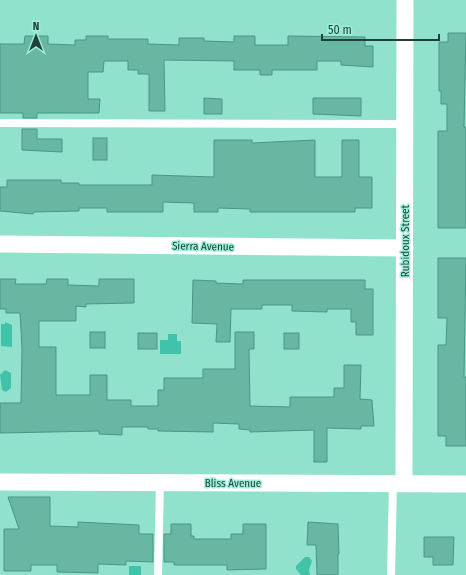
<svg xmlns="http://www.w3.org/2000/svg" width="466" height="575" font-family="'Fira Sans Condensed',sans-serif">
<rect width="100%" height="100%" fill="#91e2cd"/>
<g fill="#40c3a8">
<polygon points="5,322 12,325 12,347 1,346 1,324 5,324"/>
<polygon points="168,334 177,334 177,341 181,341 181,354 160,354 160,340 168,340"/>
<polygon points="5,370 11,373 11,388 6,392 2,390 0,375"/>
<polygon points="305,557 309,557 312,561 309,570 310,575 301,575 296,569 296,566"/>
<rect x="129" y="566" width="12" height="9"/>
</g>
<g fill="#67b7a3" stroke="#479785">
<polygon points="448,33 466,33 464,127 466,127 466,228 438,228 438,131 447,131 447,104 441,104 441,91 439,91 439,42 448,42"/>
<polygon points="25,36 48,36 48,44 75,45 75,40 86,40 86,36 108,36 108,39 148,39 148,44 179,45 179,38 204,38 204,41 234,42 234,36 255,36 255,45 288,45 288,36 365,37 365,46 373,46 373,67 341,65 341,61 317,61 317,70 272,70 272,75 260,75 260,70 234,70 234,61 164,60 165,111 149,111 149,74 138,74 138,70 128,70 128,61 104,61 103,72 88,72 88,99 100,99 99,113 37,113 37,118 23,118 23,113 0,113 0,44 24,44"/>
<polygon points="204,98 222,99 222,114 204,114"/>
<polygon points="313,98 361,98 361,116 313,114"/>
<polygon points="22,129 37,129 37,139 62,139 62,152 22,150"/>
<rect x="93" y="138" width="14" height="22"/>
<polygon points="214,140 252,140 252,143 315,140 315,177 342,177 342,140 359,140 359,177 372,177 372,208 355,208 355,212 250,212 250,209 218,208 218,212 194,212 194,203 163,202 163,212 107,212 107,208 79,208 79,211 34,212 33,214 0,211 0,187 7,187 7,180 61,180 61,183 79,183 79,185 152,185 152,175 214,177"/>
<polygon points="438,258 466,258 464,377 466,377 466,446 446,446 446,436 438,436 438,345 446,345 447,318 438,318"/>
<polygon points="0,279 16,279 15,284 46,284 47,279 68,279 68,285 99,286 99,279 134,279 134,303 86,304 86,307 76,306 76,321 39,321 39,347 56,347 56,395 90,395 90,375 107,375 107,400 131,400 131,406 158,406 158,390 164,390 164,378 203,378 203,369 235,369 235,332 254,332 254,349 249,349 250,406 290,407 290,397 334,397 334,388 344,388 344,365 361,365 360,399 372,400 374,426 361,426 361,429 327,428 327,462 314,462 314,430 250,432 250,430 239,429 239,424 213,423 213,432 158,431 158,429 148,429 148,427 122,427 122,435 99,434 99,431 0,433 0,403 21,403 22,349 20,313 6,313 6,309 0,309"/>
<polygon points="193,280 216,281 216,283 243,284 243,280 365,280 365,289 373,289 373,335 356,335 356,322 351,322 351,309 327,309 327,312 292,311 292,305 262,305 262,309 231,309 230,342 216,342 217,324 192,323"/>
<rect x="90" y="332" width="15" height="16"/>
<rect x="138" y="333" width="19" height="16"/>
<rect x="284" y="333" width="15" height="16"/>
<polygon points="8,497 50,497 50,526 78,527 78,522 139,525 139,534 153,534 153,562 126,561 126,565 98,564 98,573 57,572 57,565 31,565 31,571 4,571 4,529 19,529"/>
<polygon points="308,522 338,524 339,554 338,554 338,575 317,575 316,545 307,545"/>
<polygon points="171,524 191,524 191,536 194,536 194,539 231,539 231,534 243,534 243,524 266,524 266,569 227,570 227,565 174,565 174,562 164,562 164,534 171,534"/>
<polygon points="424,537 454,537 453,565 433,565 433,557 424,557"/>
</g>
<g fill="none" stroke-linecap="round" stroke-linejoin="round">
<g stroke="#fff" stroke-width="8">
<polyline points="0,123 404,124"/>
<polyline points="158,575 160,482"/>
<polyline points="391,575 393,483"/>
</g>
<g stroke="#fff" stroke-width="17">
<polyline points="0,244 405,248"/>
<polyline points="0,482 466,484"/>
<polyline points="404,483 405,0"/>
</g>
</g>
<g text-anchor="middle" stroke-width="3" stroke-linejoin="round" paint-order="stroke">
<g font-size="11" fill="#204139" stroke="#9eefda">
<text transform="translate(405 241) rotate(-90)" y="4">Rubidoux Street</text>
<text transform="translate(203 246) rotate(1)" y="4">Sierra Avenue</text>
<text x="233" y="487">Bliss Avenue</text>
</g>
</g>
<g transform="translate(36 36)" stroke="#9eefda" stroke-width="3" paint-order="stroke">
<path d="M0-3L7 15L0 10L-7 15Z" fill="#204139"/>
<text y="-6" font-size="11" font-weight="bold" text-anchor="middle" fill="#204139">N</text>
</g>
<path d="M322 34v6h117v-6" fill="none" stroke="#204139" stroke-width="2"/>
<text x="328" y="34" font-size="12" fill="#204139" stroke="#9eefda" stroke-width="3" paint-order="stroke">50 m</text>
</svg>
